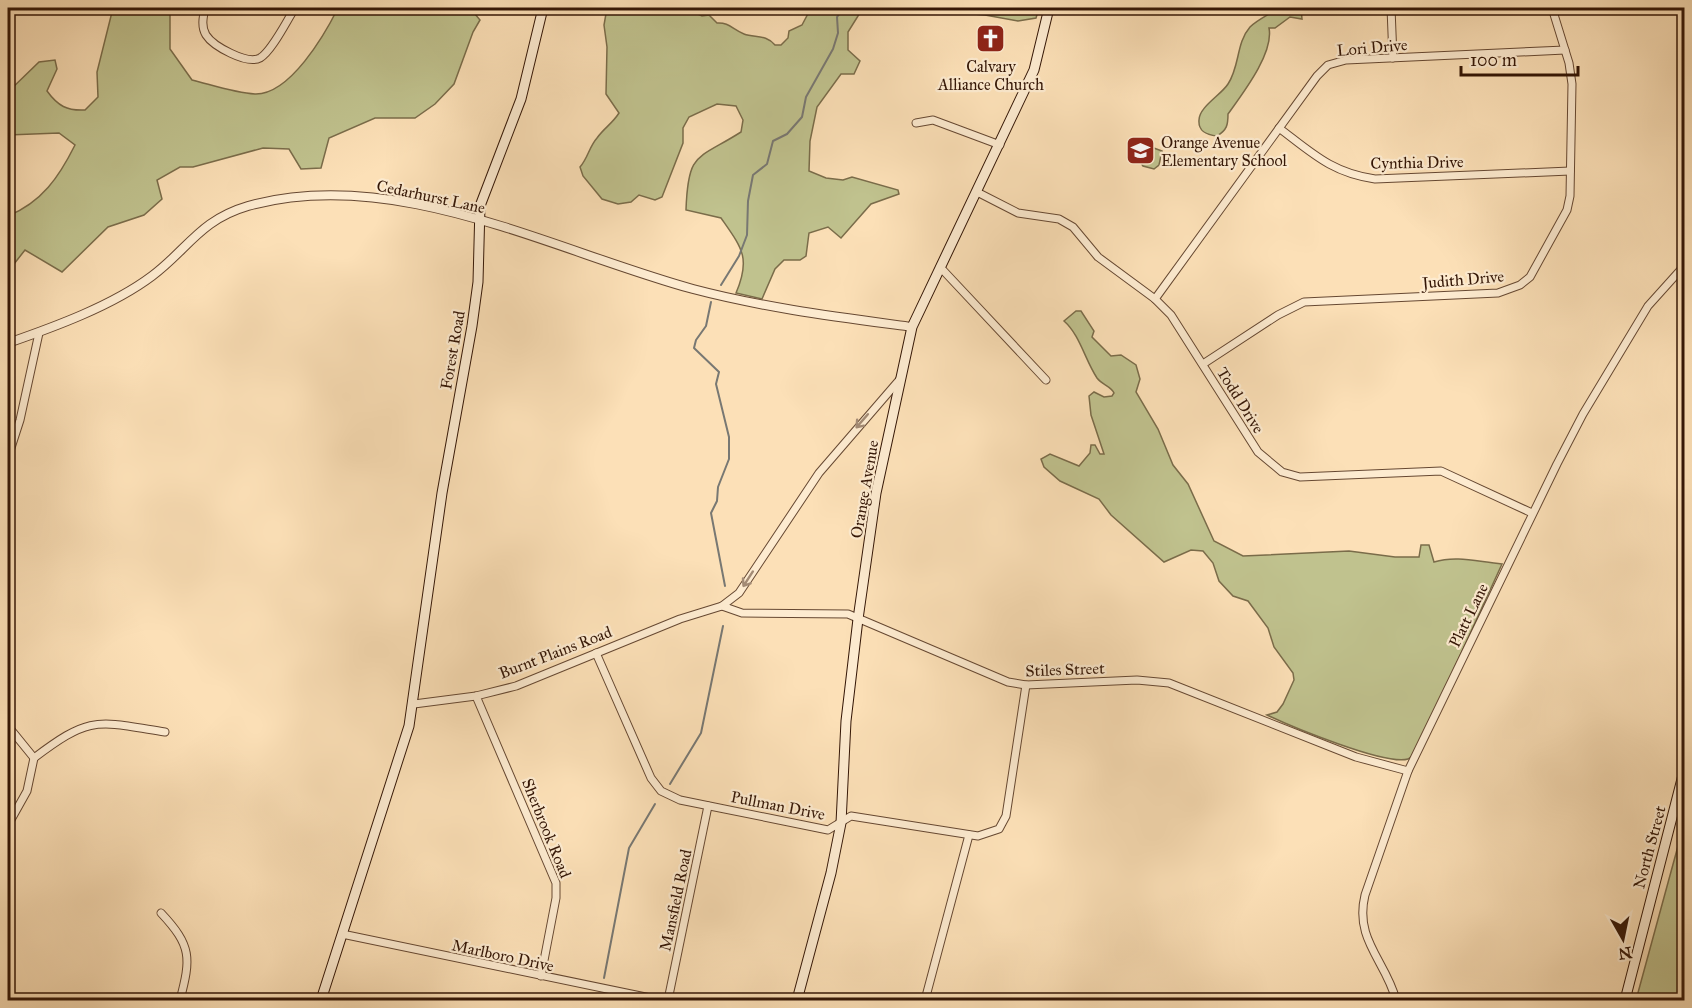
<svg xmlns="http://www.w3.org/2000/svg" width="1692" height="1008" font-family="'IM FELL Great Primer',serif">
<rect width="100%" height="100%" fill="#fce0b7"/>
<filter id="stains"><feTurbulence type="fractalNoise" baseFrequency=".00333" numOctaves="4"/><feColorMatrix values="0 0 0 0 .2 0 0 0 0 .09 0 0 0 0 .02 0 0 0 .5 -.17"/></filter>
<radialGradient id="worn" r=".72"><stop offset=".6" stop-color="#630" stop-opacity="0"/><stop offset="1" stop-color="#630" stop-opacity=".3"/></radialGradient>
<g fill="#c0c28e" stroke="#7a6c4a" stroke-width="1.5">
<path d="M 113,8 L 170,8 L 170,49 L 192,80 C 212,85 235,93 255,94 C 290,95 325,34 338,8 L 470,8 L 480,20 L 473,32 L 454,84 L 435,104 L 415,118 L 375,118 L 329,138 L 321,168 L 301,169 L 289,149 L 263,148 L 193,167 L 180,167 L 157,180 L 162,199 L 144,215 L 108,227 L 62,272 L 25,250 L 14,264 L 8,261 L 8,216 C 42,202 59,177 75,145 L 59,133 L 8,135 L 8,92 L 39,62 L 55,60 L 57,69 L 47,91 C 58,106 67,111 85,110 L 98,97 L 97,72 Z"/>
<path d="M 607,8 L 685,8 L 702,16 L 709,15 L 717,23 C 729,22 733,30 744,34 C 755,38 766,34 775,45 L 781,45 L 788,38 L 789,31 L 802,25 L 811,8 L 863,8 L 848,32 L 848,50 L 860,61 L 854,74 L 841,74 L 817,107 L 810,141 L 809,171 L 826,178 L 843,180 L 852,177 L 898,190 L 899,194 L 871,204 L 841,238 L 828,227 L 809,233 L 806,256 L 800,260 L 784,260 L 775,269 L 762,299 L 736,293 C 751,258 742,248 721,218 L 686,210 C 688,151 697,160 741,132 L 743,120 L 736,106 L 717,104 L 689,117 L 683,128 L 683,143 L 662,197 L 655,200 L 639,195 L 631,202 L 618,204 L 602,199 L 583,176 L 580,167 C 588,158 589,147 597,138 C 604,128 612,124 619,113 L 606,94 L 607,47 L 604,25 Z"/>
<polygon points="903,8 1039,8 1036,18 1018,21 985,15"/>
<path d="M 1275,8 L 1301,8 L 1302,19 L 1290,17 L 1275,28 L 1269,28 C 1274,53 1243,93 1228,114 C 1228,125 1227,130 1217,136 C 1207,135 1198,132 1199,120 C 1199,107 1221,95 1228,84 C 1240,66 1236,43 1250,27 C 1256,21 1266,16 1274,11 Z"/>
<polygon points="1151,147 1162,151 1159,165 1154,169 1143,166 1139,160 1139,150"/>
<path d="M 1076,311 L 1081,311 L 1094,331 L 1092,337 L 1111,356 L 1121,355 L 1136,365 L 1140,379 L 1136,392 L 1158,429 L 1173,465 L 1188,484 L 1214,541 L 1243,556 L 1349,551 L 1395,557 L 1419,557 L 1421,545 L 1429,545 L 1434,562 C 1457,555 1478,562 1502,564 L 1415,754 L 1408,759 C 1386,766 1290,726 1267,715 L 1277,712 L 1283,704 L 1294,680 L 1293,673 L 1274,647 L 1268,628 L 1248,601 L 1233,596 L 1219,581 L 1213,563 L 1203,551 L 1191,550 L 1164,562 L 1111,515 L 1099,499 L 1060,481 L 1044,467 L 1041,459 L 1050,454 L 1079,466 L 1090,453 L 1091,445 L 1095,445 L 1100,454 L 1104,454 L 1091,415 L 1089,396 L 1094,392 L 1104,397 L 1112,396 L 1114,393 C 1111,386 1102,385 1097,378 C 1085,360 1080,335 1064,321 Z"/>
<polygon points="1684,824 1684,1000 1636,1000"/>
</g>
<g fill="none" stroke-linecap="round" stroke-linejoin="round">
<g stroke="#787873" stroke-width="2">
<polyline points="721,285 739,256 747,235 748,201 753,175 767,164 773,141 787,134 802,117 806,97 833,49 838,33 837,17 844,8"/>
<polyline points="711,302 706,326 696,340 694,348 719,372 716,384 729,437 729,459 718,487 717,501 711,513 725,586"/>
<polyline points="670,784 701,733 723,626"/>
<polyline points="604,978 629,848 655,804"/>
</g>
<defs>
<g id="minor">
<path d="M 205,8 C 203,17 201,27 206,35 C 213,46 247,65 260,58 C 272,51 287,20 295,8"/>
<polyline points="1391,8 1393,58"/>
<polyline points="916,123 933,120 1000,145"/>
<path d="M 1279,128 C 1312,153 1332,173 1375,179 L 1570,171"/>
<polyline points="977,192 1018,213 1059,219 1073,227 1098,257 1155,299 1171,315 1258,452 1282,472 1300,477 1441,471 1532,513"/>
<polyline points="940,267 1046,380"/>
<polyline points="1155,299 1317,76 1328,65 1346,60 1565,50"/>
<polyline points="1203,364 1278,315 1304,302 1498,293 1520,285 1530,277 1567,210 1570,196 1572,84 1569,63 1552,8"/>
<polyline points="8,457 20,420 39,333"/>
<polyline points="722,606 742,613 848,614 1008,682 1026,685 1137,680 1169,683 1356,757 1408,771"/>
<polyline points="596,653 651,778 661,791 680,800 828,830 851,816 978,836 999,829 1006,816 1026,685"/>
<polyline points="476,696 556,883 556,898 541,976"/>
<polyline points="414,704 476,696 516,686 680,619 722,606 739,593 819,473 901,378"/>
<polyline points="8,726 34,758"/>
<path d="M 34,758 C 91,715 96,721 165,732"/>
<polyline points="8,825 27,791 34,758"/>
<path d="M 161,913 C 192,946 191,958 180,1000"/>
<polyline points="342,934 660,1000"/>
<polyline points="668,1000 708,806"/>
<polyline points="925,1000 969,835"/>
<path d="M 1396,1000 C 1386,961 1354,940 1365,895 L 1408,771 L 1557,464 L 1583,414 L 1648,306 L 1684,266"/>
</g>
<path id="tertiary" d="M 8,343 C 54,327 112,306 152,276 C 188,249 200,220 248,206 C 395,165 554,251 693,289 C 765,308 838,317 912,327"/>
<g id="secondary">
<polyline points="1684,177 1684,328"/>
<polyline points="321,1000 409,726 442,493 472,326 478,282 480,206 521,99 543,8"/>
<polyline points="797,1000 831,873 841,823 846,721 858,619 876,493 912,327 1034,70 1049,8"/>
<polyline points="1625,1000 1684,771"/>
</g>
</defs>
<use href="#minor" stroke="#664832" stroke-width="9"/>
<use href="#tertiary" stroke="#664832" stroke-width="10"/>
<use href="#secondary" stroke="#341606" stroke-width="11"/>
<use href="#minor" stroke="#fdebd0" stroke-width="7"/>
<use href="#tertiary" stroke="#fdebd0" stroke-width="8"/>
<use href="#secondary" stroke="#fdebd0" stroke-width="9"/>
</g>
<defs><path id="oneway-shaft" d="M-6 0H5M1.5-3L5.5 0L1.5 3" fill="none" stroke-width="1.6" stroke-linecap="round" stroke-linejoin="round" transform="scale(1.5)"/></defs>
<g stroke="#a38b75">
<use href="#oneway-shaft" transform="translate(862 421) rotate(131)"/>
<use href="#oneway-shaft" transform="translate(748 579) rotate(123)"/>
</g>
<defs>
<symbol id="church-square" viewBox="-11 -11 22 22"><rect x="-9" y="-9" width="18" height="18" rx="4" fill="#8f2418" stroke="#fdebd0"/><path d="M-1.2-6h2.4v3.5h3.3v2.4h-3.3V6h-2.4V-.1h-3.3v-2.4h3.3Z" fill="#fff"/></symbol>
<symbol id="school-square" viewBox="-11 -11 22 22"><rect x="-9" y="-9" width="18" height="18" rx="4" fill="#8f2418" stroke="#fdebd0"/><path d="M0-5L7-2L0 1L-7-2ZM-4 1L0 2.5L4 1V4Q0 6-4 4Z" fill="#fff"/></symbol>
</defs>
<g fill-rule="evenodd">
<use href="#church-square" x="974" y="22" width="33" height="33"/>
<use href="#school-square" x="1124" y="134" width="33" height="33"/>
</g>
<g text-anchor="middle" stroke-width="4.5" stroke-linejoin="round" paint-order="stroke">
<g font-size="16" fill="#341606" stroke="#fdebd0">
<text transform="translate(1372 47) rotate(-5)" y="6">Lori Drive</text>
<text transform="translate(1417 162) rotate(-1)" y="6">Cynthia Drive</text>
<text transform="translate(431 196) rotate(12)" y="6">Cedarhurst Lane</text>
<text transform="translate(1463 279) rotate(-5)" y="6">Judith Drive</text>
<text transform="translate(452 350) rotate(-80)" y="6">Forest Road</text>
<text transform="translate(1241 400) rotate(58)" y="6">Todd Drive</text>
<text transform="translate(864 489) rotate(-80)" y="6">Orange Avenue</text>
<text transform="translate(1468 615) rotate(-64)" y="6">Platt Lane</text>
<text transform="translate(555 652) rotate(-21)" y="6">Burnt Plains Road</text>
<text transform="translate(1065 669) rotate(-2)" y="6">Stiles Street</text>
<text transform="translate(778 805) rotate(11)" y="6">Pullman Drive</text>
<text transform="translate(547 828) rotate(68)" y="6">Sherbrook Road</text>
<text transform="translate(1649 847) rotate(-75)" y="6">North Street</text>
<text transform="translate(675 900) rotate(-78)" y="6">Mansfield Road</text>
<text transform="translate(503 955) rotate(12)" y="6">Marlboro Drive</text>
</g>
<g font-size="16" fill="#341606" stroke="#fdebd0">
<text x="991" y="72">Calvary<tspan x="991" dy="18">Alliance Church</tspan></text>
<text x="1161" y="148" text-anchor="start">Orange Avenue<tspan x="1161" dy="18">Elementary School</tspan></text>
</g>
</g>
<rect width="1692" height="1008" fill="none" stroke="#fce0b7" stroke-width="30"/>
<rect x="9" y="9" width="1674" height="990" fill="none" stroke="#341606" stroke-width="3"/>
<rect x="15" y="15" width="1662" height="978" fill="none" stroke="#341606" stroke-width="1.5"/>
<g transform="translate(1623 939) rotate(171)" stroke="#fdebd0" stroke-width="4.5" paint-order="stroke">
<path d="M0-4.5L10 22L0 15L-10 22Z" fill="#341606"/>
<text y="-9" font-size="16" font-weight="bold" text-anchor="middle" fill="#341606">N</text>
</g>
<path d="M1461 66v9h117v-9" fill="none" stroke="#341606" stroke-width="3"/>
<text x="1470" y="66" font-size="18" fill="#341606" stroke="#fdebd0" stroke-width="4.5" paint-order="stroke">100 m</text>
<rect width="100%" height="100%" filter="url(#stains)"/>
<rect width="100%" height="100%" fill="url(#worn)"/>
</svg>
